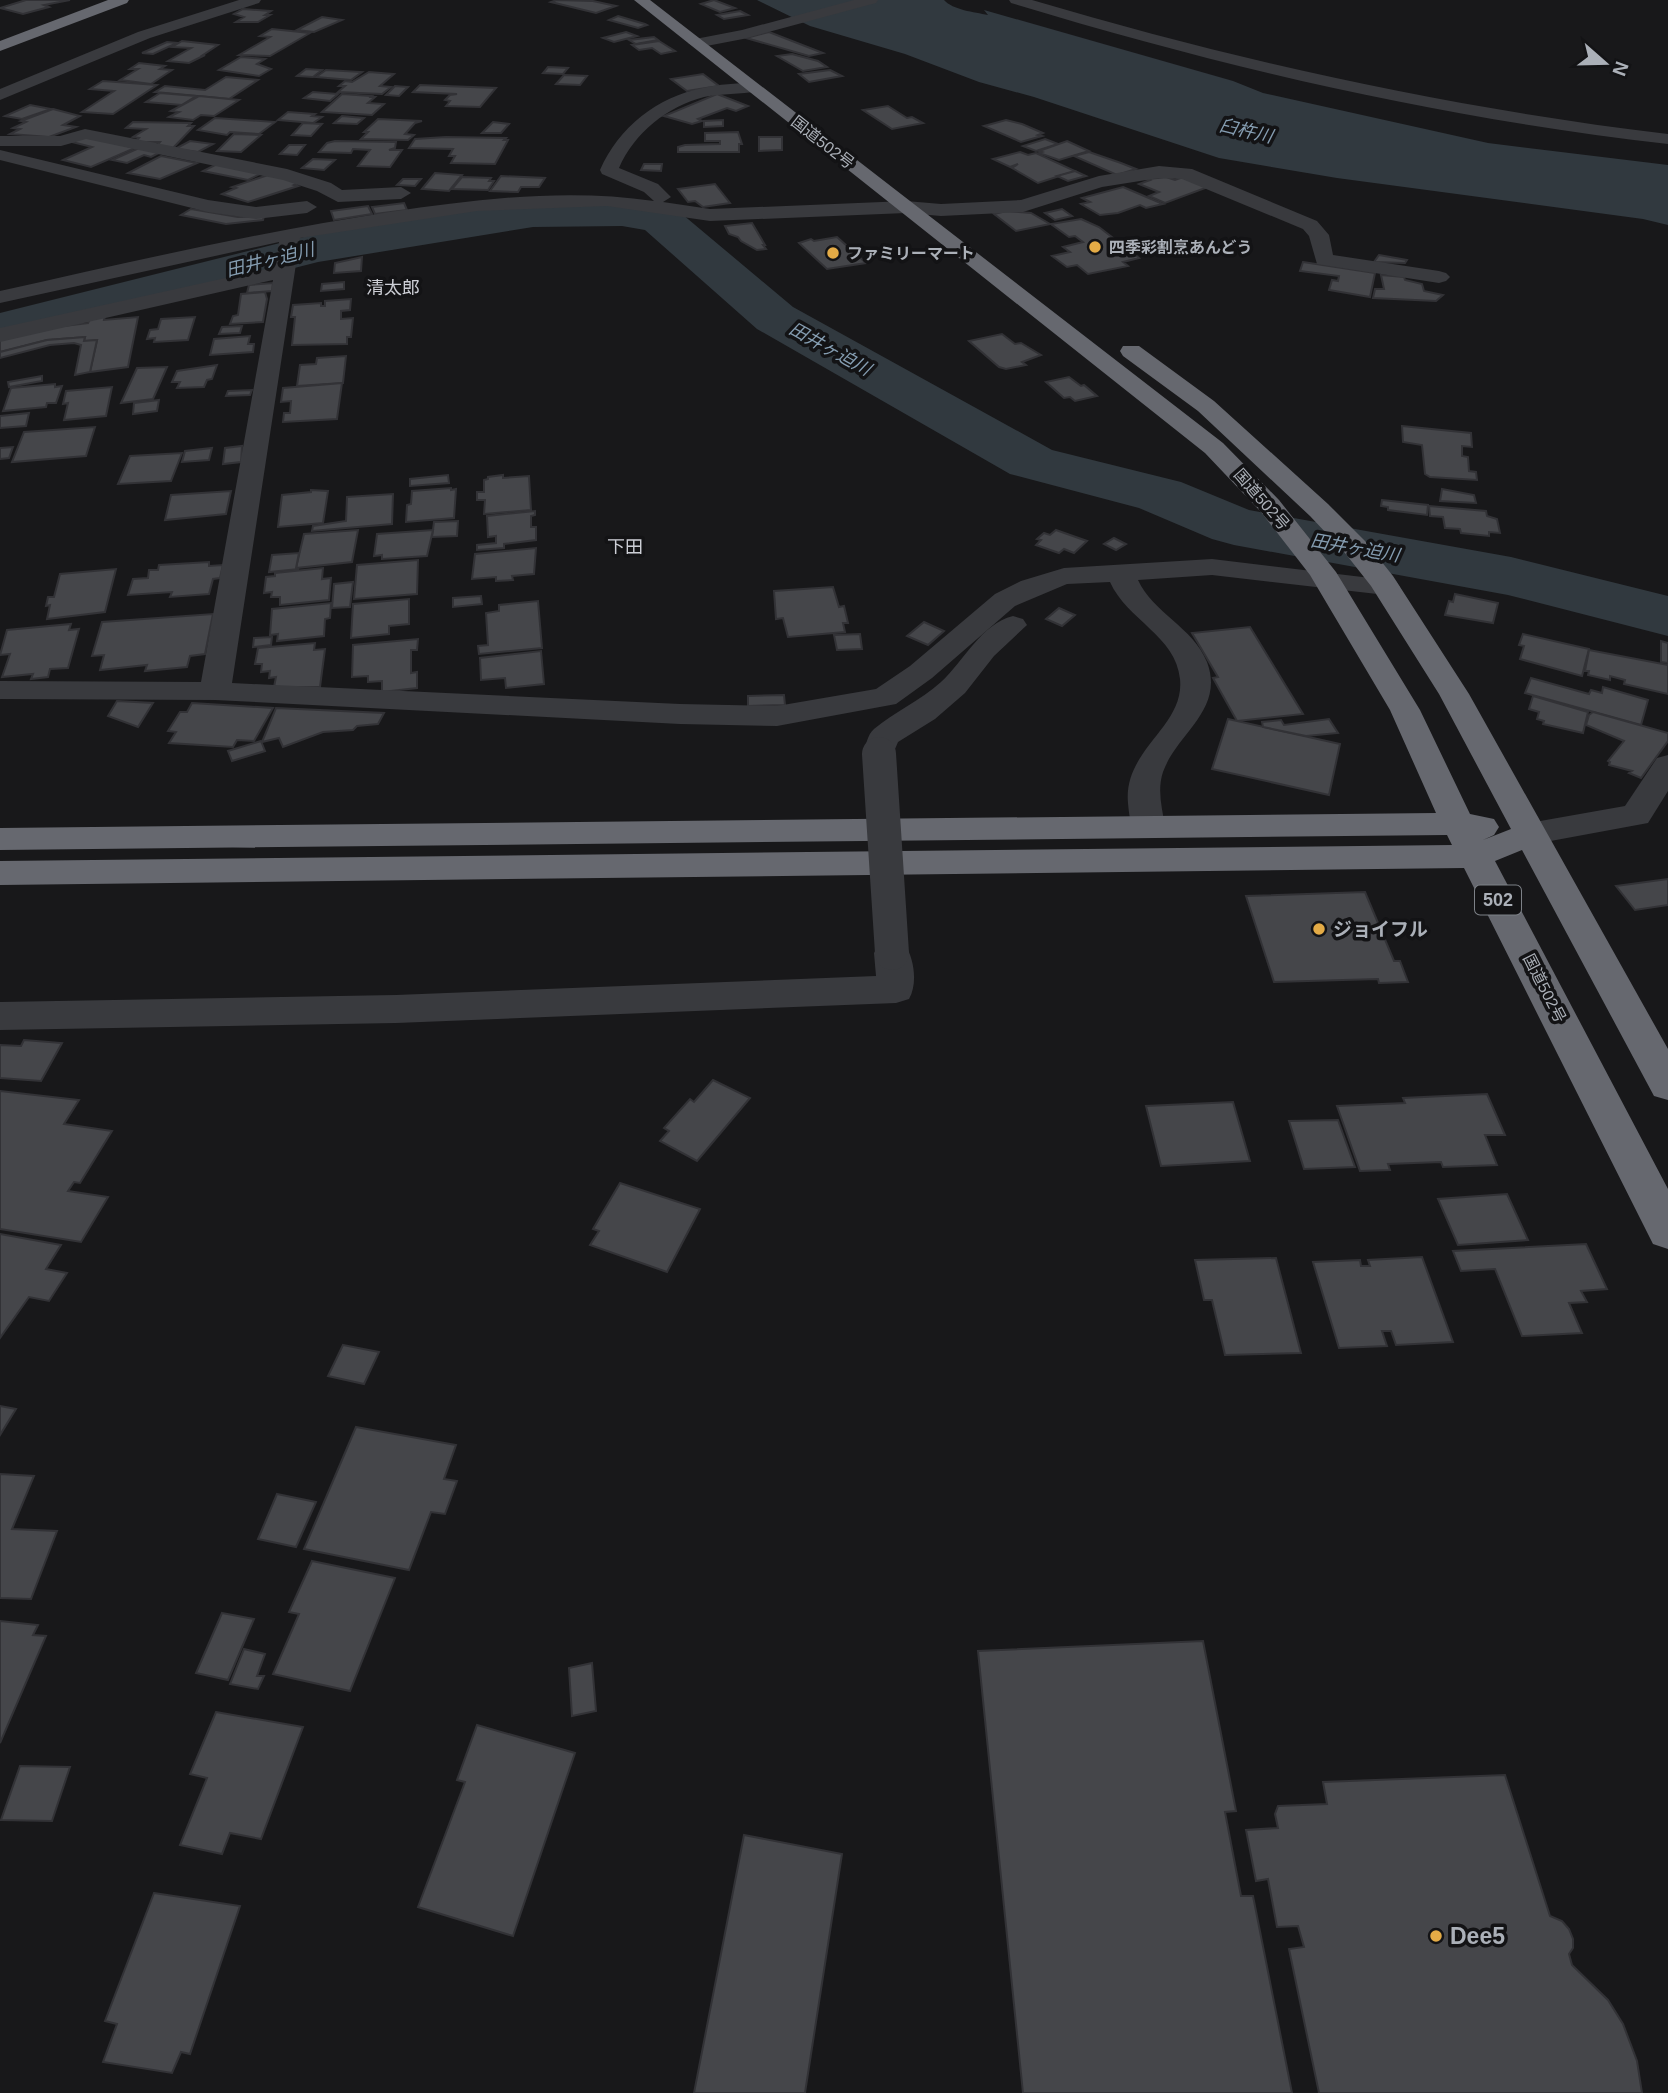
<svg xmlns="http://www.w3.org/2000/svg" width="1668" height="2093" font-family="Arial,'Noto Sans JP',sans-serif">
<rect width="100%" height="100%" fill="#18181a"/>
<path fill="#31393f" d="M 757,0 L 944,0 C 953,10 974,12 988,15 L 984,10 L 1233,81 L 1263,93 L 1488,143 L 1668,165 L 1668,225 L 1643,219 L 1337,178 L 1219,158 L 1034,97 L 979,82 L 905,54 L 810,26 Z"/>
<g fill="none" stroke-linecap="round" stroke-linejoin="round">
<polygon fill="#31393f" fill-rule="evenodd" points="622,198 676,209 793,307 1052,450 1181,482 1249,510 1511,557 1668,596 1668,636 1508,595 1234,545 1212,539 1139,508 1010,474 757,329 645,230 622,226 533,227 318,262 0,343 0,313 316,234 533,199"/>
</g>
<g fill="#45464a" stroke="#323236" stroke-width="2">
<polygon points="26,0 70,0 44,5 49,7 23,14 0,8"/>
<polygon points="557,0 593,1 616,6 596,13 551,2"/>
<polygon points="714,0 735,8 720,12 701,4"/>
<polygon points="243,9 271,11 265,15 270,15 258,22 236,22 244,17 234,14"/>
<polygon points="740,11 748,15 724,19 717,15"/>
<polygon points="618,16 645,24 647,25 638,28 609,20"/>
<polygon points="322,17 342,20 314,32 297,30"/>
<polygon points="272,29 310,33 270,56 239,55 270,37 260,36"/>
<polygon points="626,32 637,36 614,42 603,38"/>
<polygon points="769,32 823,53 809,56 746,38"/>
<polygon points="654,37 658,40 636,44 629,40"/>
<polygon points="182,41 218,45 203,55 205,55 189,63 168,61 191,48 172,47"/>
<polygon points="659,41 675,51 661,54 652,48 639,50 632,45"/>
<polygon points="167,42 177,43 153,54 142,53"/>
<polygon points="792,54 818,61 827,67 803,71 777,56"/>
<polygon points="241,57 265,59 257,64 271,69 259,76 219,70"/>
<polygon points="139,63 165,66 160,69 172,70 151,84 120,80 138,69 130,69"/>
<polygon points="548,67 568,68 563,74 543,73"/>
<polygon points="306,69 322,70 313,77 297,76"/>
<polygon points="326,70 362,72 351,80 316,77"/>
<polygon points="830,70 842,76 809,82 799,74"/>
<polygon points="369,72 394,74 380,86 391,87 382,94 338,92 345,86 339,86 345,81 352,82"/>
<polygon points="703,74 719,86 687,91 671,79"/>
<polygon points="564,75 587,76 580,85 556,84"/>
<polygon points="226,77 258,80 229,99 155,92 165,86 205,90"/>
<polygon points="103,81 157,85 113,114 82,112 114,91 90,89"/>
<polygon points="420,85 496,88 480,107 446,106 450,101 445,100 450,95 457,94 413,92"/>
<polygon points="395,86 408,87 399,96 386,95"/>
<polygon points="313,92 338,94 330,101 304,98"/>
<polygon points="160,93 196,96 182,105 146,102"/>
<polygon points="342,94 371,96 369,97 375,97 368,103 384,104 372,115 322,112"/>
<polygon points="717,94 748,106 736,111 727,108 698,119 702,121 692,124 664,116"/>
<polygon points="199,96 239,100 214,116 201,115 193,120 169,117 179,112 171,111"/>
<polygon points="30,105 51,109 22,119 5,116"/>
<polygon points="888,106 907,118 912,117 923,123 892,129 863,110"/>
<polygon points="53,109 80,116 63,125 76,127 49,137 10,134 20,129 13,128 26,122 21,121"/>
<polygon points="288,112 315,114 312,116 322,117 313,123 278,120"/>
<polygon points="342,116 364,118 357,124 334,123"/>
<polygon points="215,118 275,122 259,134 230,132 227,135 198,130"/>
<polygon points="378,119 422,121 415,123 405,134 414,135 408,140 361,139 368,132 364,132"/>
<polygon points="723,120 723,126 704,127 704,121"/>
<polygon points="1006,120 1022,124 1043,133 1038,135 1042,136 1021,142 984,126"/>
<polygon points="133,122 191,123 188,126 194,126 173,148 156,147 160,142 135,142 139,138 133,137 146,129 126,128"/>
<polygon points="493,122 509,124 501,133 482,133"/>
<polygon points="303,123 322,124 311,136 292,135"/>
<polygon points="738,132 742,144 739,144 739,152 678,152 678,147 685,145 720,144 720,141 705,141 705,133"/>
<polygon points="234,134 261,135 241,152 217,151"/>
<polygon points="86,136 135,148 91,167 63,160 92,147 72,142"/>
<polygon points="446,137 506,138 504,140 508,140 495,164 451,163 455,156 449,156 453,149 409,148 415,139"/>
<polygon points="759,137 782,137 782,150 759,151"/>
<polygon points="1045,139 1058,144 1036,151 1023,146"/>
<polygon points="190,141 213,144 198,152 175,149"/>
<polygon points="335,141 396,142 395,148 389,150 402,150 390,167 358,166 370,150 353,149 351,153 319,152 327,143"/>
<polygon points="1067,141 1089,151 1059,160 1039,153 1042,152 1039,151"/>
<polygon points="289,145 305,145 297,155 280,154"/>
<polygon points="139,148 161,152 151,157 144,155 127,163 112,160"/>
<polygon points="1020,152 1028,155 1036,153 1075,171 1038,183 1012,168 1018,164 1010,167 993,159"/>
<polygon points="1089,152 1121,163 1136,169 1117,175 1074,156"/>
<polygon points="161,156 197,163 160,179 128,173"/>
<polygon points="313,159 335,160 324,170 302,168"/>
<polygon points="219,163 264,172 248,180 203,171"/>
<polygon points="644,164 662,164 661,171 641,170"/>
<polygon points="1075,171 1086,176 1068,181 1057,176"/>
<polygon points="435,173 462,175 449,191 422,189"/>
<polygon points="271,174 298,183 294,185 298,186 248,202 222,194 236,188 232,187"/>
<polygon points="501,176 545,178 539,187 521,187 518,192 490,191"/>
<polygon points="462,177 491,178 489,181 494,181 488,190 452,189"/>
<polygon points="1166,177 1175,180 1183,177 1208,187 1165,203 1149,196 1159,192 1139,184 1150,180 1148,179"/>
<polygon points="403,179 421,179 415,186 397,185"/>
<polygon points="715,184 730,203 703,207 695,201 688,202 678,189"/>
<polygon points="1123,187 1163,204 1146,208 1140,205 1118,213 1100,215 1081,204 1090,202 1082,198"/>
<polygon points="404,203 407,210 375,214 372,207"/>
<polygon points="368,206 372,214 334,220 331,211"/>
<polygon points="191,209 238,217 264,216 263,220 226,224 181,215"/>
<polygon points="1062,209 1072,216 1055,220 1045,213"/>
<polygon points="1006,211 1031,213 1050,224 1016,231 994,214"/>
<polygon points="1081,219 1099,227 1139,258 1123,262 1128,266 1088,274 1077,265 1067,267 1052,256 1070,252 1063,247 1083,242 1075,236 1069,237 1051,224"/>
<polygon points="752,223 765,245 763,245 766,249 757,250 741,241 738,237 729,234 725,226"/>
<polygon points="837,237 866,263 827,269 799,243 811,239 814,241"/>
<polygon points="1379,255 1407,260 1405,263 1374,262"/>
<polygon points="362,257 361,271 334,273 335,263"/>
<polygon points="1303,262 1375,273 1370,297 1329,290 1332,280 1338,281 1339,276 1300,271"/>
<polygon points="1381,275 1404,277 1405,280 1422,284 1424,291 1443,295 1436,301 1373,298 1375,289 1384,289"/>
<polygon points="344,282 344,289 321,291 322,284"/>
<polygon points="273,283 272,291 247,293 249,285"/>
<polygon points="265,292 267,299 263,322 230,324 233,316 238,315 241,294"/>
<polygon points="351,299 350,310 341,311 341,319 353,318 351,337 347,337 347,344 292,345 295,317 291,317 293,305 321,303 321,306 325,306 325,301"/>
<polygon points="105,316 104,320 138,317 128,367 90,372 97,340 84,341 85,337 47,340 0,352 0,339 47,328 88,323 91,317"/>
<polygon points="195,317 188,340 154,342 155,338 147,339 150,330 158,329 161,319"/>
<polygon points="242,326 240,333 219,334 222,327"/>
<polygon points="1002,334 1015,344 1021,343 1041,355 1022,362 1026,365 1006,369 999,367 969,341"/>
<polygon points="250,336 248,344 254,344 253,352 210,355 214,339"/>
<polygon points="85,337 84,341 97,340 90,372 75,375 81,345 74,343 50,345 0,358 0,352 47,340"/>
<polygon points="346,356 343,383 297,386 300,365 316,364 317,358"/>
<polygon points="217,365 212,379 207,380 204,387 177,388 180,382 172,382 177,371"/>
<polygon points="167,367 153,399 121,403 137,368"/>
<polygon points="42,376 42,381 9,387 8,382"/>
<polygon points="1069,377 1081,386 1084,385 1097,396 1075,401 1070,397 1064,398 1046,382"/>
<polygon points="342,383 337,419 283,422 284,413 290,413 291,401 281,402 283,388"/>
<polygon points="55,384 55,387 62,386 56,403 47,403 46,407 3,411 11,388"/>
<polygon points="112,387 106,416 64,420 68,403 63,404 66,391"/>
<polygon points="252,390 250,395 226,396 228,391"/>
<polygon points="159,400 157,411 133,414 134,403"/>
<polygon points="29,413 26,426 0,428 0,416"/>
<polygon points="1402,426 1471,433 1472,447 1462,446 1462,456 1468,457 1469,471 1476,472 1477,480 1430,477 1425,474 1422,445 1403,442"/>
<polygon points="95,427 86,456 12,462 24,432"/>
<polygon points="242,446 241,462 223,464 225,448"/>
<polygon points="13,447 9,458 0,459 0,448"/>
<polygon points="212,448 209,460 182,462 185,451"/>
<polygon points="182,453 171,481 118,484 130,456"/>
<polygon points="448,475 449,483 410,486 410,479"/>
<polygon points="503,475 503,478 529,476 531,510 484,514 485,500 477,500 477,492 484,492 484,480 488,479 488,477"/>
<polygon points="451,488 451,490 456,489 454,518 406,522 407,505 411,504 412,491"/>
<polygon points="1442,489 1474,495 1476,503 1440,501"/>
<polygon points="311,490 328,491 323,523 278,527 282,495 311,492"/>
<polygon points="231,491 226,514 165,520 171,495"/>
<polygon points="393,494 392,524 312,531 313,526 346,521 347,497"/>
<polygon points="1382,500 1428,505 1427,515 1388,510 1388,507 1381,506"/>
<polygon points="1429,506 1486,511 1487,516 1497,519 1500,533 1489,532 1489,536 1461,533 1460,529 1445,528 1443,517 1430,516"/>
<polygon points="535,511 535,515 531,516 531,527 536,527 536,540 504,544 504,548 477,550 477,545 496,543 496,536 488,537 487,516"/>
<polygon points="458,521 457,536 432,537 434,522"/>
<polygon points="358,530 352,562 296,568 304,534"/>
<polygon points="433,530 427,556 382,559 382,555 374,556 377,534"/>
<polygon points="1056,530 1087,541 1074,553 1064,549 1059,553 1036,545 1041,540 1037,539 1044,533 1050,535"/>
<polygon points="1114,538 1126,544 1116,550 1104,544"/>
<polygon points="536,548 534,574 512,576 513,580 496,581 496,577 472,579 475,554"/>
<polygon points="299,553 296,568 299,569 269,572 272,555"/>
<polygon points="418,560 417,594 354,599 357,565"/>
<polygon points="209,562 209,566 223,565 220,578 213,579 209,594 170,597 172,592 128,595 133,579 148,578 149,570 158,570 159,565"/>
<polygon points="323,568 322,579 331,578 329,600 280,605 280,597 271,597 272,592 264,593 266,577 275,576 275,573"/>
<polygon points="116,569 105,612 47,619 50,605 46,606 48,597 54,597 60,574"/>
<polygon points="353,582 350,607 332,608 334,584"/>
<polygon points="833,587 839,607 844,606 848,623 843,623 845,632 788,637 783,618 776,619 774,591"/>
<polygon points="1455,594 1498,603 1493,623 1445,615 1449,601 1453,602"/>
<polygon points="481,596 482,604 453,607 453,598"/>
<polygon points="409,599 409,624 389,626 389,634 351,638 353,604"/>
<polygon points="538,601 542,648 479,654 478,646 488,645 486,613 499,611 499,605"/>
<polygon points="331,603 330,618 325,619 324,636 277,641 278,634 270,635 272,609"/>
<polygon points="1059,608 1075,615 1062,626 1046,619"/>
<polygon points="213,614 205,654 190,656 187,667 145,671 147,665 100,670 104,655 92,656 102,622"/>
<polygon points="924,622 944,631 928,645 907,636"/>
<polygon points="71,624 69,630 79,629 68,668 50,669 48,677 31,679 33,674 2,677 10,654 0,655 7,630"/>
<polygon points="1250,627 1303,714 1237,721 1213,678 1218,677 1192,633"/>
<polygon points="860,634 862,649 837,650 834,635"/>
<polygon points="1523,634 1589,649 1582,676 1520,659 1524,646 1519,645"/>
<polygon points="272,637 271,645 253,647 254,638"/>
<polygon points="418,639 417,650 411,650 411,673 417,672 417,688 382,692 382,681 368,682 368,676 352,677 353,645"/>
<polygon points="1661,641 1668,643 1668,663 1661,662"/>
<polygon points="315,643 314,650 325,649 320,687 274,687 276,677 269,678 270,671 261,672 262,664 255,664 258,648"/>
<polygon points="1589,650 1668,665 1668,694 1624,684 1625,680 1610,676 1610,680 1588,675 1589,671 1585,671"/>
<polygon points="541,651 544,684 506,688 505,678 481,680 480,658"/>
<polygon points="1531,678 1589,694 1591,690 1602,693 1603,687 1648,700 1641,725 1525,693"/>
<polygon points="784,695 785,705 748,706 748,696"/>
<polygon points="1533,696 1588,712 1583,733 1543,724 1544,721 1537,719 1539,712 1529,709"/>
<polygon points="117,701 153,703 138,727 108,716"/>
<polygon points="192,703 273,708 254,741 237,740 233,747 169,743 176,732 168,731 180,712 187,712"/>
<polygon points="276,708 384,713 378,724 357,726 353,730 323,732 283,747 279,738 262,742"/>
<polygon points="1593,712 1668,733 1668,741 1641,778 1629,773 1632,771 1609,765 1610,762 1608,761 1624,741 1586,725 1589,715"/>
<polygon points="1228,719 1340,744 1329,795 1212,769"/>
<polygon points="1329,719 1338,733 1306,736 1263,727 1262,722 1281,720 1284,725"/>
<polygon points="261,741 265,751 232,761 228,751"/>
<polygon points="1668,879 1668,905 1635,910 1616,886"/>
<polygon points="1365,892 1394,961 1400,961 1408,982 1379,983 1378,979 1274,982 1246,896"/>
<polygon points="24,1040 62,1043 41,1081 0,1078 0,1045 21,1046"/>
<polygon points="713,1080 750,1098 697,1161 660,1141 669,1131 664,1128 690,1099 694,1102"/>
<polygon points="0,1091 79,1100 64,1124 112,1131 80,1183 74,1182 68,1191 108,1197 81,1242 0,1229"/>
<polygon points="1487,1094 1505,1135 1485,1135 1497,1165 1443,1167 1441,1162 1388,1164 1390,1170 1360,1171 1337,1106 1405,1103 1403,1098"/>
<polygon points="1233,1102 1250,1161 1161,1166 1146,1106"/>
<polygon points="1338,1120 1355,1167 1304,1169 1289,1121"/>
<polygon points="620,1183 700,1209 667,1272 590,1245 599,1231 593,1229"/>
<polygon points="1507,1194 1528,1240 1458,1245 1438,1199"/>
<polygon points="0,1234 61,1245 46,1269 67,1273 49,1301 29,1297 0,1338"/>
<polygon points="1586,1244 1607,1289 1581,1291 1587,1302 1569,1303 1582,1333 1522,1336 1495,1269 1461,1271 1453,1251"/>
<polygon points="1422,1257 1453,1342 1396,1345 1391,1331 1382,1331 1387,1346 1339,1348 1313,1262 1360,1260 1361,1266 1370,1266 1368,1260"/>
<polygon points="1276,1258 1301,1353 1225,1355 1212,1300 1204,1300 1195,1260"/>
<polygon points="343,1345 379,1352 364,1384 328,1376"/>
<polygon points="0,1406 16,1409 0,1435"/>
<polygon points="356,1427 456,1445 444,1479 457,1481 445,1514 431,1512 409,1570 304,1549"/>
<polygon points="0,1474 34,1476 12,1529 57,1531 31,1599 0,1598"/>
<polygon points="277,1494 316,1502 296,1547 258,1539"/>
<polygon points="312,1561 395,1578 350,1691 273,1674 299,1614 289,1612"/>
<polygon points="222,1613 254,1619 228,1680 196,1673"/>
<polygon points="0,1621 38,1625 33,1635 46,1636 0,1743"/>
<polygon points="1203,1641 1236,1811 1225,1812 1241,1896 1253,1896 1292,2093 1023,2093 978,1651"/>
<polygon points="244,1649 265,1654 257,1676 264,1676 258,1689 230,1684"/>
<polygon points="592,1663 596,1711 572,1716 569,1668"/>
<polygon points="216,1712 303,1727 261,1839 230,1833 222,1854 180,1845 207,1778 190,1774"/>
<polygon points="477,1725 575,1753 513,1936 418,1907 465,1782 457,1780"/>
<polygon points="20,1766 70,1767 52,1821 1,1820"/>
<polygon points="1505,1775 1550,1916 1562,1921 1569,1929 1573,1939 1573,1948 1569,1954 1572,1965 1608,2000 1623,2024 1637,2061 1642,2093 1319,2093 1289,1949 1304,1947 1298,1926 1277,1927 1268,1879 1256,1881 1246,1830 1278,1828 1275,1814 1278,1806 1327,1804 1323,1782"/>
<polygon points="744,1835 842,1854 805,2093 694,2093"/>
<polygon points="154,1893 240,1906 190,2054 181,2052 172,2073 103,2062 117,2024 105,2021"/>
</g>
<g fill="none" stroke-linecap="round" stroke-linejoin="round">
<g fill="#393a3e" fill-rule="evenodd">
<polygon points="239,0 261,0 259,3 150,38 0,100 0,89 138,32"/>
<polygon points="854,0 878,0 876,3 743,39 696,48 688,43 690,40 742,30"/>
<path d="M 1009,0 L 1032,0 C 1241,62 1451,108 1668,134 L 1668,144 C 1442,118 1228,69 1011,3 Z"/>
<path d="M 752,82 L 760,87 L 758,91 C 740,95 722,93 704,97 C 668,106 634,133 619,168 L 658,184 L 671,197 L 663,202 L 710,209 L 906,201 L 941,204 L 1021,200 L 1099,176 L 1159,166 L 1192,169 L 1317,221 L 1329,235 L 1333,255 L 1439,271 L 1446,273 L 1450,277 L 1446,281 L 1439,283 L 1317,264 L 1309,236 L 1303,229 L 1182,179 L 1159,178 L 1102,187 L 1023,212 L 941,216 L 906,213 L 710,221 L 607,206 L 477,211 L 300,238 L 232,683 L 680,704 L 777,706 L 876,689 L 910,666 L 995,594 L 1021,581 L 1064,568 L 1212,559 L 1396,581 L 1400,587 L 1396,593 L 1386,595 L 1212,575 L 1138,580 C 1153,613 1193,627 1207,662 C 1225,710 1177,733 1163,772 C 1157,790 1162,808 1165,826 L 1160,834 L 1148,837 L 1136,834 C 1130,824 1129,814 1128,803 C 1123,749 1185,727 1180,679 C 1176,636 1127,620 1110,582 L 1067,584 L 1015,606 L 932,678 L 896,704 L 777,726 L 680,724 L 215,700 L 0,699 L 0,681 L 201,682 L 273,280 L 0,342 L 0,328 L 275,267 L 279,242 L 0,303 L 0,291 C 130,262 259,232 390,212 C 478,199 566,188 654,201 L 644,192 L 602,174 L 600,170 C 619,127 657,97 703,88 C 719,84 736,84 752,82 Z"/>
<polygon points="85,129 287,169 331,183 342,190 401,187 411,193 401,199 338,202 317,191 283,180 86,139 61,146 0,146 0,136 60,136"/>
<polygon points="0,150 208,200 256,207 307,201 317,207 307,213 256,219 208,212 0,160"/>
<path d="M 1013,616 L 1023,619 L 1027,625 L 994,656 L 965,693 L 935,719 L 898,742 L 890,761 L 879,764 L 868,761 L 863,754 C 866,746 867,735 874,729 C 894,712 920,701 941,682 C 964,661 981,624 1013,616 Z"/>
<polygon points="1668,755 1668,791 1648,823 1529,845 1517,842 1512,834 1517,826 1529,823 1625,806 1657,758"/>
<path d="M 892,940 L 905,944 C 914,959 918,983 909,999 L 896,1003 L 396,1023 L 0,1030 L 0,1002 L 396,995 L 876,976 L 874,953 L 879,944 Z"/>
</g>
<g fill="#66686f" fill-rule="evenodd">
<polygon points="108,0 129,0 127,3 0,51 0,41"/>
<polygon points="634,0 650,0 1223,443 1279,500 1336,572 1420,710 1470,814 1494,819 1499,827 1494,835 1483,840 1511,829 1439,694 1371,586 1345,553 1310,516 1198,411 1123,356 1120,351 1123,346 1139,346 1214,401 1328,504 1365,541 1393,576 1469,694 1668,1049 1668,1100 1654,1096 1522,850 1495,861 1668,1189 1668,1249 1653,1244 1464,868 0,885 0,861 1452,845 1447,835 0,850 0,828 1436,813 1390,710 1310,575 1261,512 1205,453"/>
</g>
<polyline stroke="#393a3e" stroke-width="34" points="879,754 892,953"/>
</g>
<g fill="#e4ab46" stroke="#131315" stroke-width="2.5">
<circle cx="1095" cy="247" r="7"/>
<circle cx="833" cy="253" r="7"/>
<circle cx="1319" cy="929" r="7"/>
<circle cx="1436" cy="1936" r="7"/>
</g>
<g text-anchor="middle" stroke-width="7" stroke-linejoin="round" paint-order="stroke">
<g font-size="16" fill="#abb0b8" stroke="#131315">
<text transform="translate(823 142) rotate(38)" y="6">国道502号</text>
<text transform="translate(1262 499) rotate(49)" y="6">国道502号</text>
<text transform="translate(1545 988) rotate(63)" y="6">国道502号</text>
</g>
<g font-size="16" font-weight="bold" fill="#abb0b8" stroke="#131315" text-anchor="start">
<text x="1109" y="253">四季彩割烹あんどう</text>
<text x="847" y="259">ファミリーマート</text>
</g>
<g font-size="18" font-style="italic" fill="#859db1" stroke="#131315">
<text transform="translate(1246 131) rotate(13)" y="6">臼杵川</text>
<text transform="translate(270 260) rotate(-14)" y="6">田井ヶ迫川</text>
<text transform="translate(830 349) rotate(29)" y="6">田井ヶ迫川</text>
<text transform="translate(1355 548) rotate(10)" y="6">田井ヶ迫川</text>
</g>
<g font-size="18" fill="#ccced5" stroke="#131315">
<text x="393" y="294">清太郎</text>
<text x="625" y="553">下田</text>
</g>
<rect fill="#131315" stroke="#7d8187" stroke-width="2" x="1475" y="885.5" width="46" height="29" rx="5"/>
<g font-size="18" font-weight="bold" fill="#abb0b8">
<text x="1498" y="906">502</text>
</g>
<g font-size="19" font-weight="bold" fill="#abb0b8" stroke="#131315" text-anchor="start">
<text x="1333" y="936">ジョイフル</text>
</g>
<g font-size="23" font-weight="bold" fill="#abb0b8" stroke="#131315" text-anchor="start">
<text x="1450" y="1944">Dee5</text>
</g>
</g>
<g transform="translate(1605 63) rotate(110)" stroke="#131315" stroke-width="5" paint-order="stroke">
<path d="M0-5L12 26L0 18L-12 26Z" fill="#abb0b8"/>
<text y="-10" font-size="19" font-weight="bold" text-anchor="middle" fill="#abb0b8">N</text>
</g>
</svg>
